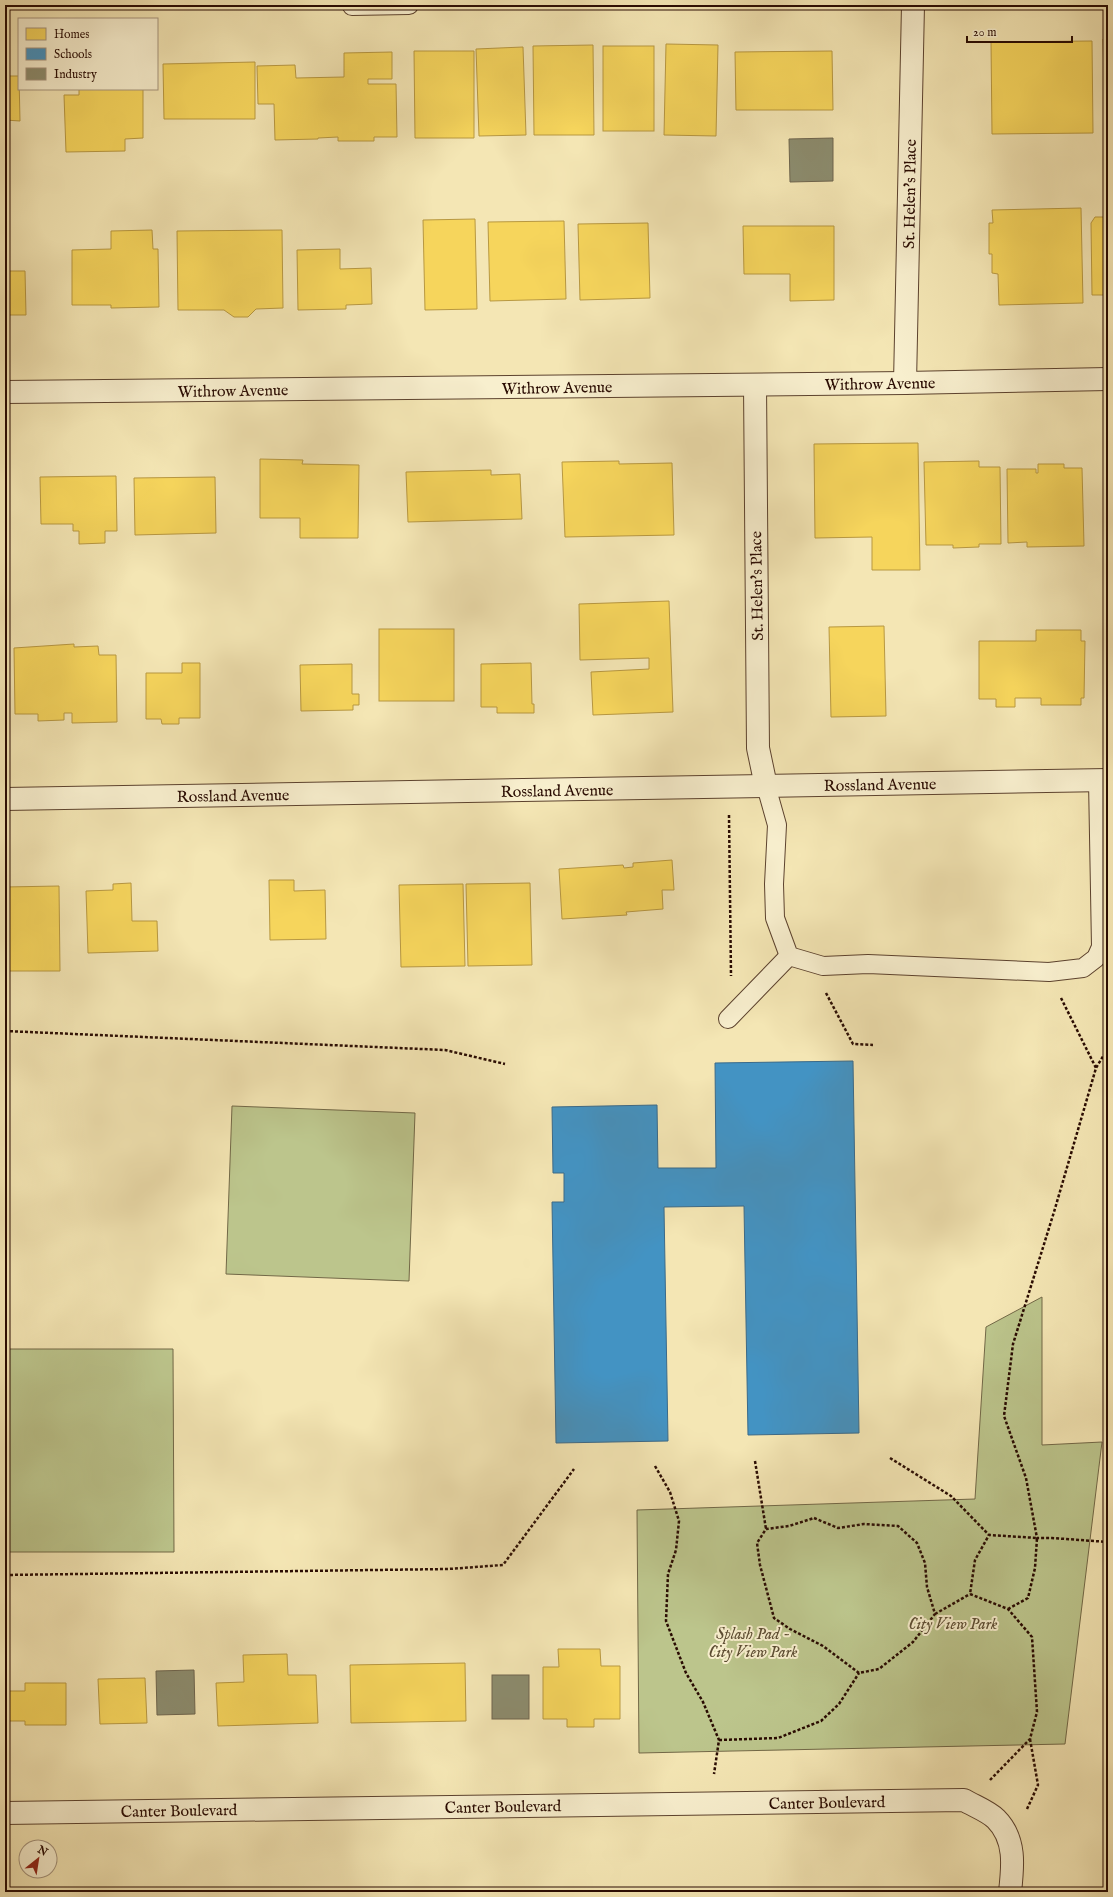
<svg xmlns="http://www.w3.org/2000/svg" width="1113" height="1897" font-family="'IM FELL English',serif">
<rect width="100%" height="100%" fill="#f4e6b4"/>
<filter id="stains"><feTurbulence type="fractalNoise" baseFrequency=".005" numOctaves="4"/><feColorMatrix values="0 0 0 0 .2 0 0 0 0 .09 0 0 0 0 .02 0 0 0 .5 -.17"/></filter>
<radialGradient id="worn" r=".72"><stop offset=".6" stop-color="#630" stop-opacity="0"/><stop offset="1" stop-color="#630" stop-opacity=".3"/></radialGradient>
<g fill="#bcc58c" stroke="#726847">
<polygon points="232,1106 415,1113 409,1281 226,1274"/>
<polygon points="1042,1297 1042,1445 1102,1442 1065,1744 639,1753 637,1510 975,1499 986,1327"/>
<polygon points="5,1349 173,1349 174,1552 5,1552"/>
</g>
<g fill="#f6d55c" stroke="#b89841">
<polygon points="1103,39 1108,39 1108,118 1105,118"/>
<polygon points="1092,41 1093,133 992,134 991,42"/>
<polygon points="666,44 718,45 716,136 664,135"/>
<polygon points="593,45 594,135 534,135 533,46"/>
<rect x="603" y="46" width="51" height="85"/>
<polygon points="523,47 526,135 479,136 476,49"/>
<polygon points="414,51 474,51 474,138 415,138"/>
<polygon points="832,51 833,110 736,110 735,52"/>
<polygon points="392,52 392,79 368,79 368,84 396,84 397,137 374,137 374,141 338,141 338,137 318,138 318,139 275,140 274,104 258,104 257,66 295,65 296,78 344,77 344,53"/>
<polygon points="255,62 255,119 164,119 163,64"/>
<polygon points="5,76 19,76 20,121 5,120"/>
<polygon points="79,89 143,89 143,138 125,139 125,151 66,152 64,95 79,95"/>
<polygon points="1081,208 1083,303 999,305 998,274 992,273 992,254 989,254 989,223 993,223 992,210"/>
<polygon points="1095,217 1108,217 1108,295 1092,295 1091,223"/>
<polygon points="475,219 477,309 425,310 423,220"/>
<polygon points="564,221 566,299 490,301 488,222"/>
<polygon points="648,223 650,298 580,300 578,224"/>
<polygon points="743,226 834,226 834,300 790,301 790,274 744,274"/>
<polygon points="152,230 153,249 158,249 159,307 111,308 111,305 72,305 72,250 111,249 111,231"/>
<polygon points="282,230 283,308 256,309 248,317 234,317 224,310 178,310 177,231"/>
<polygon points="340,249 340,269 371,268 372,304 346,305 346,309 298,310 297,250"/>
<polygon points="5,271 25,271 26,315 5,315"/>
<polygon points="918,443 920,570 872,570 872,537 815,538 814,444"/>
<polygon points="260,459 303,460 302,464 359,465 358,538 300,538 300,518 260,518"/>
<polygon points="619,461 619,464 672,463 674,535 565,537 562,462"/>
<polygon points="979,461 979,467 1000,467 1001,544 979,544 979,547 953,548 953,545 926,545 924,462"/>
<polygon points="1038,464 1064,464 1064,468 1082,468 1084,546 1027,547 1027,542 1008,543 1007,469 1036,469 1036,473 1038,473"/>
<polygon points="491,470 491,475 520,474 522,519 408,522 406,472"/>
<polygon points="116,476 117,531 105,531 105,543 79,544 79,531 73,531 73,524 41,524 40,477"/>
<polygon points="215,477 216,533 135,535 134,478"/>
<polygon points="669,601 673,712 593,715 591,672 649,669 649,658 580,660 579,604"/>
<polygon points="884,626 886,716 831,717 829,627"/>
<rect x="379" y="629" width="75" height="72"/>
<polygon points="1036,630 1081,630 1081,641 1085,641 1084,698 1081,698 1081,705 1041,705 1041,698 1015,698 1015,707 996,707 996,699 979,699 979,641 1036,641"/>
<polygon points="74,644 74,647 98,646 99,655 116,655 117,722 72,723 72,713 64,713 64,720 38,721 38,714 15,714 14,648"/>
<polygon points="182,663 200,663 200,718 179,718 179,724 162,724 161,719 146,719 146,673 182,673"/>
<polygon points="531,663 532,704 534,704 534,713 497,713 497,707 481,707 481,664"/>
<polygon points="352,664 352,694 359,694 359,705 353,705 353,710 301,711 300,665"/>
<polygon points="672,860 674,890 662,890 663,909 626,912 627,915 562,919 559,869 623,865 624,868 633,867 633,863"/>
<polygon points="269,880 294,880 294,891 325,890 326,939 270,940"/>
<polygon points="131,883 132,921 157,921 158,951 88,953 86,891 113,890 113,884"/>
<polygon points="530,883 532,965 468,966 466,884"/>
<polygon points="463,884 465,966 401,967 399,885"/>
<polygon points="59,886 60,971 5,971 5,887"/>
<polygon points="558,1649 600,1649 601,1666 620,1666 620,1719 594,1719 594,1727 567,1727 567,1719 543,1719 543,1667 559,1667"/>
<polygon points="287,1654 288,1675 316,1675 318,1723 218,1726 216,1683 244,1682 243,1655"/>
<polygon points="465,1663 466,1721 351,1723 350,1665"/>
<polygon points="5,1674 7,1674 7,1691 25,1691 25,1683 66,1683 66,1725 25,1725 25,1721 7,1721 7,1725 5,1725"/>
<polygon points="145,1678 147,1723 100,1724 98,1679"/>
<polygon points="750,1888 815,1888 816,1892 750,1892"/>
</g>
<polygon fill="#4393c3" stroke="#3b6a89" points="853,1061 859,1433 748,1435 744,1206 664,1207 668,1441 556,1443 552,1202 564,1202 564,1173 553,1173 552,1107 657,1105 658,1168 716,1168 715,1063"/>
<g fill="#8c8c6e" stroke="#6e654e">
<polygon points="833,138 833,181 790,182 789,139"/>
<polygon points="194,1670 195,1714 157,1715 156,1671"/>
<rect x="492" y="1675" width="37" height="44"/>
</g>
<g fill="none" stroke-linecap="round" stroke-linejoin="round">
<defs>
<g id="service">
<polyline points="352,6 409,5"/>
<polyline points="766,786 777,825 774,884 775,918 789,956 823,966 868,964 1049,972 1083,968 1096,958 1101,947 1098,780"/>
<polyline points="728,1019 789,956"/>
</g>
<g id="minor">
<polyline points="905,383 913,5"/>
<polyline points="755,385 758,748 766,786"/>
<polyline points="5,392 905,383 1108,379"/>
<polyline points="5,799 1108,780"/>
<path d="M 5,1813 L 964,1800 C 974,1806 988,1811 996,1819 C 1016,1839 1013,1866 1010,1892"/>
</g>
</defs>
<use href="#service" stroke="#5c422e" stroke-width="20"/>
<use href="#minor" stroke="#5c422e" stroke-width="24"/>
<g stroke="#290b02" stroke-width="2.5" stroke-dasharray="3 2" stroke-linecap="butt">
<polyline points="729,815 731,976"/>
<polyline points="826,993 853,1044 873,1045"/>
<polyline points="1061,998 1096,1068"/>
<polyline points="5,1031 445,1050 505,1064"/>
<polyline points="1108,1048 1096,1068 1054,1212 1013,1344 1004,1416 1026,1478 1037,1538 1052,1538 1108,1542"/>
<polyline points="890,1458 951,1496 989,1535"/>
<polyline points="755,1461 766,1529"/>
<polyline points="655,1466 670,1492 679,1521 676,1550 668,1574 666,1621 686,1673 703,1702 719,1740 714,1774"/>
<polygon points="814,1518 838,1528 864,1524 898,1526 917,1543 925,1563 927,1587 935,1614 913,1642 879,1669 859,1673 823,1646 790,1629 774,1618 760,1565 757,1543 766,1529 789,1526"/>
<polyline points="5,1575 448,1569 503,1565 574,1469"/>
<polyline points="935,1614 970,1594"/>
<polyline points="719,1740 778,1738 821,1721 839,1704 859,1673"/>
<polyline points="990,1780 1030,1739 1037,1712 1032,1637 1008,1609 970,1594 975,1560 989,1535 1037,1538 1035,1568 1028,1598 1008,1609"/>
<polyline points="1027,1809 1038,1785 1030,1739"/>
</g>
<use href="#service" stroke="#f8efce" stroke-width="18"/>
<use href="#minor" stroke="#f8efce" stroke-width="22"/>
</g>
<g text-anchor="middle" stroke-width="4" stroke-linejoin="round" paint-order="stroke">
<g font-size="16" fill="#290b02" stroke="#f8efce">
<text transform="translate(909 194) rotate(-89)" y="6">St. Helen's Place</text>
<text transform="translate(880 383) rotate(-1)" y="6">Withrow Avenue</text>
<text transform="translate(557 387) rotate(-1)" y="6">Withrow Avenue</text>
<text transform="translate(233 390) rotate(-1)" y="6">Withrow Avenue</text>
<text transform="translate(756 586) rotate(-91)" y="6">St. Helen's Place</text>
<text transform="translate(880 784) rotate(-1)" y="6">Rossland Avenue</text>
<text transform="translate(557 790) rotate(-1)" y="6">Rossland Avenue</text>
<text transform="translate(233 795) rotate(-1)" y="6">Rossland Avenue</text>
<text transform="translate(827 1802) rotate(-1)" y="6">Canter Boulevard</text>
<text transform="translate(503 1806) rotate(-1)" y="6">Canter Boulevard</text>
<text transform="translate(179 1810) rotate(-1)" y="6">Canter Boulevard</text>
</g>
<g font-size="16" font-style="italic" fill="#5c4c32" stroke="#f8efce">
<text x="953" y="1629">City View Park</text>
<text x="753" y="1639">Splash Pad -<tspan x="753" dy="18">City View Park</tspan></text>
</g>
</g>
<rect width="1113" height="1897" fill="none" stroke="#f4e6b4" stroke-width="20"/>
<rect x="6" y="6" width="1101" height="1885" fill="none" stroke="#290b02" stroke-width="2"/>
<rect x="10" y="10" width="1093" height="1877" fill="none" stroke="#290b02"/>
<rect x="18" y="18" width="140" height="72" fill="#f8efce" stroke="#a5947c"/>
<rect x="26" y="28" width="20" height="12" fill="#f6d55c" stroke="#a5947c"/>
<text x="54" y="38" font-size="12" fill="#290b02">Homes</text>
<rect x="26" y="48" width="20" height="12" fill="#4393c3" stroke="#a5947c"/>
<text x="54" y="58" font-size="12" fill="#290b02">Schools</text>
<rect x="26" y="68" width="20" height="12" fill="#8c8c6e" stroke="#a5947c"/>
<text x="54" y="78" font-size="12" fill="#290b02">Industry</text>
<g transform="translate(38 1859) rotate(30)"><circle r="19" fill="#f8efce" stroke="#a5947c"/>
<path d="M0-3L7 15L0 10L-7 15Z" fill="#8f2418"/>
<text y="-6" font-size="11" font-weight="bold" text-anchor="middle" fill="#290b02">N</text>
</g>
<path d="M967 36v6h105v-6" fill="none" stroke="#290b02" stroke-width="2"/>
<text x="973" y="36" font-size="12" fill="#290b02" stroke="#f8efce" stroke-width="3" paint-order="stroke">20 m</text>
<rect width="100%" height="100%" filter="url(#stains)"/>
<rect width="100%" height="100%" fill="url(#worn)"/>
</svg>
